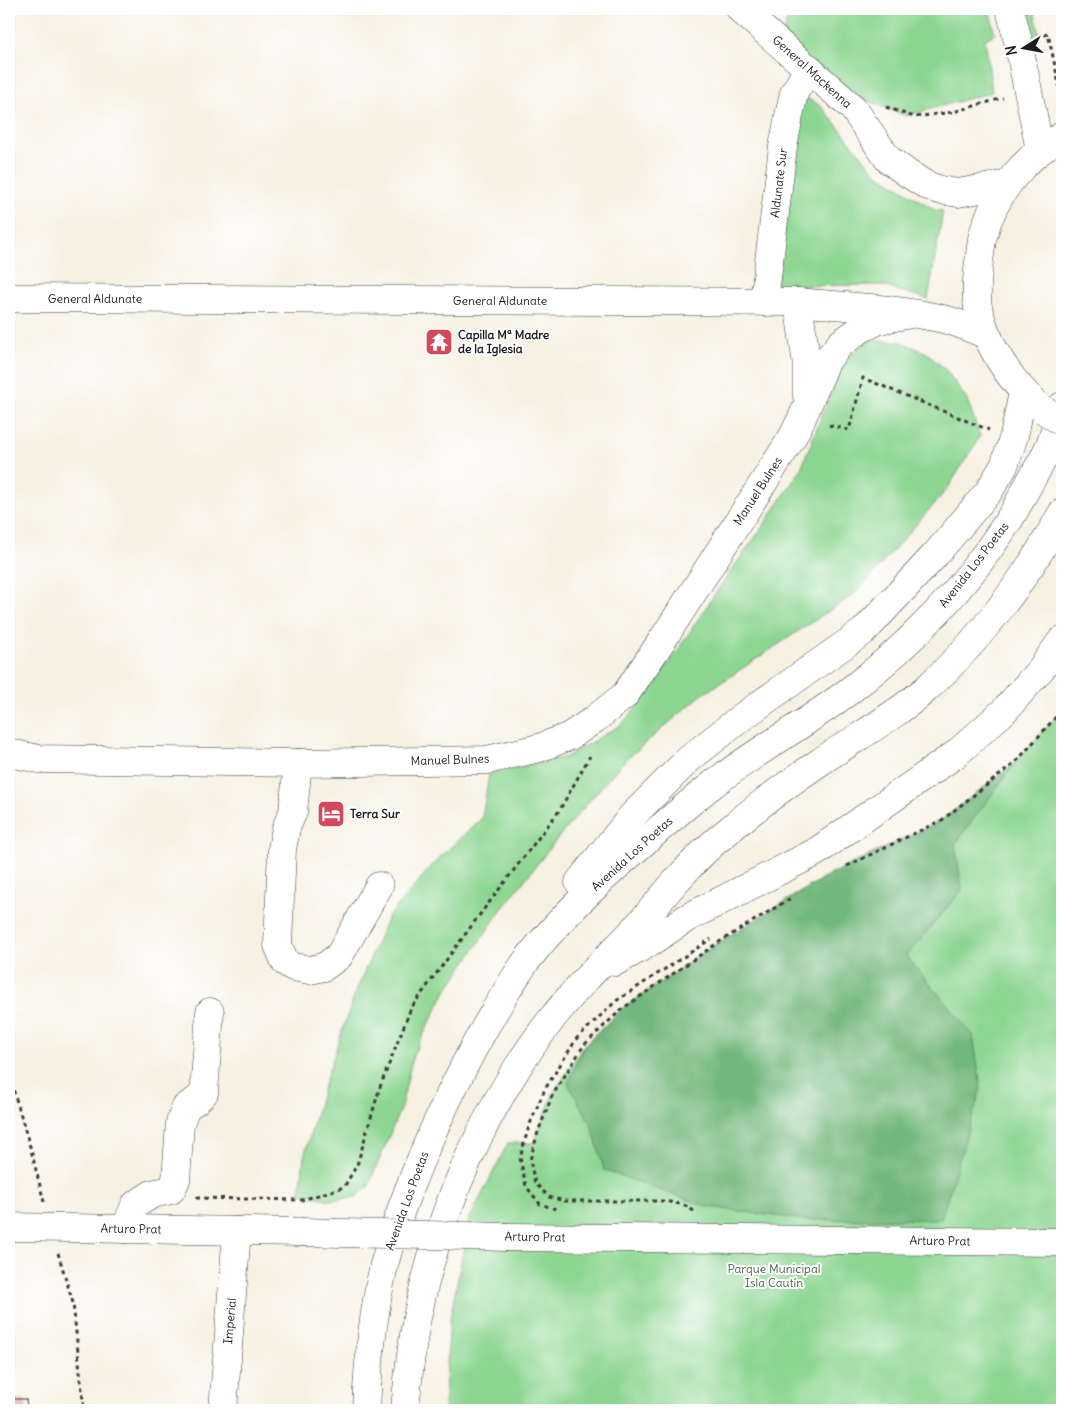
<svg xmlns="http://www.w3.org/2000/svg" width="1071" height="1419" font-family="Delius,sans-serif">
<rect width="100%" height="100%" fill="#fff"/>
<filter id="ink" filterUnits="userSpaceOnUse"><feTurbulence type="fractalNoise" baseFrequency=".02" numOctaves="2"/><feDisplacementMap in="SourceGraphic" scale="10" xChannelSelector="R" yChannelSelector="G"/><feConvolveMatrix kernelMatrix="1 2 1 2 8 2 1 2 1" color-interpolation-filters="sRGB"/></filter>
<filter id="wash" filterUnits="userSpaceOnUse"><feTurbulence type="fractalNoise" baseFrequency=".0096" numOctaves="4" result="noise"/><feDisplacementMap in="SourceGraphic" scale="20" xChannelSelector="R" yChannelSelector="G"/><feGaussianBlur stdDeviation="1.12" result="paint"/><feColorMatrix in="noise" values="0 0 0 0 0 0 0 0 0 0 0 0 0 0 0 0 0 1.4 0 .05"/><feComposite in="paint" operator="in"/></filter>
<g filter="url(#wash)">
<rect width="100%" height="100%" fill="#f6f1e2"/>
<g fill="#8dd692" stroke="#547957">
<polygon points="790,9 989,9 995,34 985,39 992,92 906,116 872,102 851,97 779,49"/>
<polygon points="1020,9 1034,9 1040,37 1028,39"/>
<polygon points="808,99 821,106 876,173 935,210 943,211 928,299 880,285 776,286 799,102"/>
<polygon points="867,340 901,342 927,353 947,371 967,400 980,436 948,488 856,593 699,697 620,765 557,839 501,910 446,991 413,1055 401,1107 368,1187 356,1197 331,1200 300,1193 304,1157 324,1085 354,996 388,917 436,861 482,818 489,774 566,757 622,724 653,687 721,585 764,525 800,471 843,362"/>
<polygon points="1062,710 1062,1410 444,1410 450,1319 469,1220 508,1143 534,1143 552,1096 584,1045 622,1009 716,944 825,877 942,820 1015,763"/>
</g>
<polygon fill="#72b77c" stroke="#476a4c" points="1015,763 955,844 962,890 906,956 973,1035 981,1088 941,1219 805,1220 708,1207 604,1170 592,1126 568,1083 584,1045 622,1009 716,944 825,877 942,820"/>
<g id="blocks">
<polygon fill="#dda29d" points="9,1399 26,1399 27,1410 9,1410"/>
</g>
</g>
<g filter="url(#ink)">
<use href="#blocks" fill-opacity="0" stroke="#3d3c3a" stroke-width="1"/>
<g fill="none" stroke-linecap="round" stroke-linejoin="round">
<defs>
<g id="minor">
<polyline points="764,302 783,147 789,116 794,93 809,68"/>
<polyline points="798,302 807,365 807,396"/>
<polyline points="9,753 39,759 298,763 487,760 539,748 570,736 595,719 625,695 663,639 792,438 802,418 827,360 841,343 861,329 879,320 911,314"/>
<polyline points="298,763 293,812 286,828 282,849 278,945 285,962 293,967 310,970 324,967 339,956 379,886"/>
<polyline points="9,1227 301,1232"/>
<polyline points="125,1229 135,1205 152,1194 171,1190 176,1180 180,1123 186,1107 197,1100 204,1093 210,1012"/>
<polyline points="508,1237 1062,1242"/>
<polyline points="223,1410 237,1231"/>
</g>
<g id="major">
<polyline points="740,9 853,108 888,159 907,173 926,185 940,190 958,193 1008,184"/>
<polyline points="1010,9 1018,41 1040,150"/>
<path d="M 9,298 L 798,302 C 849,307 901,308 951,321 C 963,325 975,330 987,335"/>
<path d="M 1037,405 C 1010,380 989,348 979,312 C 975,296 977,278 979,262 C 980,255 981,247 982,239 C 993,195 1023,158 1062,136"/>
<polyline points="579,882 632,816 689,759 742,717 864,631 936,554 989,491 1004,466 1014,436 1023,392"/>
<polyline points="615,962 644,946 687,918 816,852 956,754 1004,711 1041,669 1062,640"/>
<path d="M 366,1410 C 368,1362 373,1313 384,1265 C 391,1238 400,1212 410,1186 C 431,1133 455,1081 483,1031 C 497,1007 511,982 527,960 C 558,920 595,885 634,851 C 659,829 685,806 712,785 C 757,750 808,723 853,688 C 913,642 964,588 1005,526 C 1015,512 1022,496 1030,482 C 1037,469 1046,456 1051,442 C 1055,430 1058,418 1062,406"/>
<path d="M 405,1410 C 408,1378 411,1345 418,1313 C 439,1210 488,1099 554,1016 C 565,1003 576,989 588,977 C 605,958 624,942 640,923 C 653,909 665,893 678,879 C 693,862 710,845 728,831 C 757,806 789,783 820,762 C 855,738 894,717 925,690 C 980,640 1027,577 1062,513"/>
</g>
</defs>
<use href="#minor" stroke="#3d3c3a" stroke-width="29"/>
<use href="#major" stroke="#3d3c3a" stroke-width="29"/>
<g stroke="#3d3c3a" stroke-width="3" stroke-dasharray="4 4" stroke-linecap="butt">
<polyline points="1044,35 1048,34 1062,98"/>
<polyline points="886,107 914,117 953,112 1003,98"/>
<polyline points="829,425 849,430 863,378 989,430"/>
<polyline points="847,866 942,820 1015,763 1062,710"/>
<polyline points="9,1075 31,1150 44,1202"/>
<polyline points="196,1198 302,1200 344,1187 357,1165 380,1087 411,1008 481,913 559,811 590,756"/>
<polyline points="556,1209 540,1204 526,1186 520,1158 529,1126 545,1089 577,1038 616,1001 711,939"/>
<polyline points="694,1211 684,1205 665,1201 565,1201 549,1197 535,1183 530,1160 538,1132 552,1096 584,1045 622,1009 716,944 791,898"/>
<polyline points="58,1253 73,1303 84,1410"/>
</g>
<use href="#minor" stroke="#fff" stroke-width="28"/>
<use href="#major" stroke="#fff" stroke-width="28"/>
<defs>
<polyline id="minor-bridge" points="301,1232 508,1237"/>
<polyline id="major-bridge" points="1044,410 1062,422"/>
</defs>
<use href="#minor-bridge" stroke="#3d3c3a" stroke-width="29" stroke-linecap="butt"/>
<use href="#major-bridge" stroke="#3d3c3a" stroke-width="29" stroke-linecap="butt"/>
<use href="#minor-bridge" stroke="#fff" stroke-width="28"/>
<use href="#major-bridge" stroke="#fff" stroke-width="28"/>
</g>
</g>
<defs>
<symbol id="temple-square" viewBox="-11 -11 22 22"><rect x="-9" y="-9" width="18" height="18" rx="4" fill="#d1495b" stroke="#fff"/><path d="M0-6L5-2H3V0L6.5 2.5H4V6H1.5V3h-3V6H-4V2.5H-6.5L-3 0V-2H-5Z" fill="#fff"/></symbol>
<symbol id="hotel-square" viewBox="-11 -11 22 22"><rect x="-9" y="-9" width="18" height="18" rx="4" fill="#d1495b" stroke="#fff"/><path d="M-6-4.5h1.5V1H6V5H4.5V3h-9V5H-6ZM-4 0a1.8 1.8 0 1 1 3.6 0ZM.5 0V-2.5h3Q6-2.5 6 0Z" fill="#fff"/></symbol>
</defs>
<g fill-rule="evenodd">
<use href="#temple-square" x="423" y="326" width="32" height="32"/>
<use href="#hotel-square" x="315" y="798" width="32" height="32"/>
</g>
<g text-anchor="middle" stroke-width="4" stroke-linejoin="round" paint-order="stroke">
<g font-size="12" fill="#1c1c1c" stroke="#fff">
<text transform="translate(812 72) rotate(42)" y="4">General Mackenna</text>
<text transform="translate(779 183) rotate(-83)" y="4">Aldunate Sur</text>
<text x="95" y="303">General Aldunate</text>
<text x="500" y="305">General Aldunate</text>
<text transform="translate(758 491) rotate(-57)" y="4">Manuel Bulnes</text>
<text transform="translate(974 565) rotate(-52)" y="4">Avenida Los Poetas</text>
<text transform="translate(450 760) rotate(-2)" y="4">Manuel Bulnes</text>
<text transform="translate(632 854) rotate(-42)" y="4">Avenida Los Poetas</text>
<text transform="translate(407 1201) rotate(-70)" y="4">Avenida Los Poetas</text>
<text transform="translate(131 1229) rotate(1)" y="4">Arturo Prat</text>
<text transform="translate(535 1237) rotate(1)" y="4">Arturo Prat</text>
<text transform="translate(940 1241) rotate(1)" y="4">Arturo Prat</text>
<text transform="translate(230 1321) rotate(-85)" y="4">Imperial</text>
</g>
<g font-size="12" font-weight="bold" fill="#1c1c1c" stroke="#fff" text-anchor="start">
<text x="458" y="339">Capilla Mª Madre<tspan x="458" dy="14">de la Iglesia</tspan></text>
<text x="350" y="818">Terra Sur</text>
</g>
<g font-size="12" fill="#445d45" stroke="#fff">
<text x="774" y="1273">Parque Municipal<tspan x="774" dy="14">Isla Cautín</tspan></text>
</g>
</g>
<rect width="1071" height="1419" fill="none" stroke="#fff" stroke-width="30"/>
<g transform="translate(1024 48) rotate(259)" stroke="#ffffff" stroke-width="4" paint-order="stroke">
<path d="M0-4L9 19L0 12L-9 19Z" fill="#1c1c1c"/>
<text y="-8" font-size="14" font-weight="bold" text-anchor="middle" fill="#1c1c1c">N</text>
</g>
</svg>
